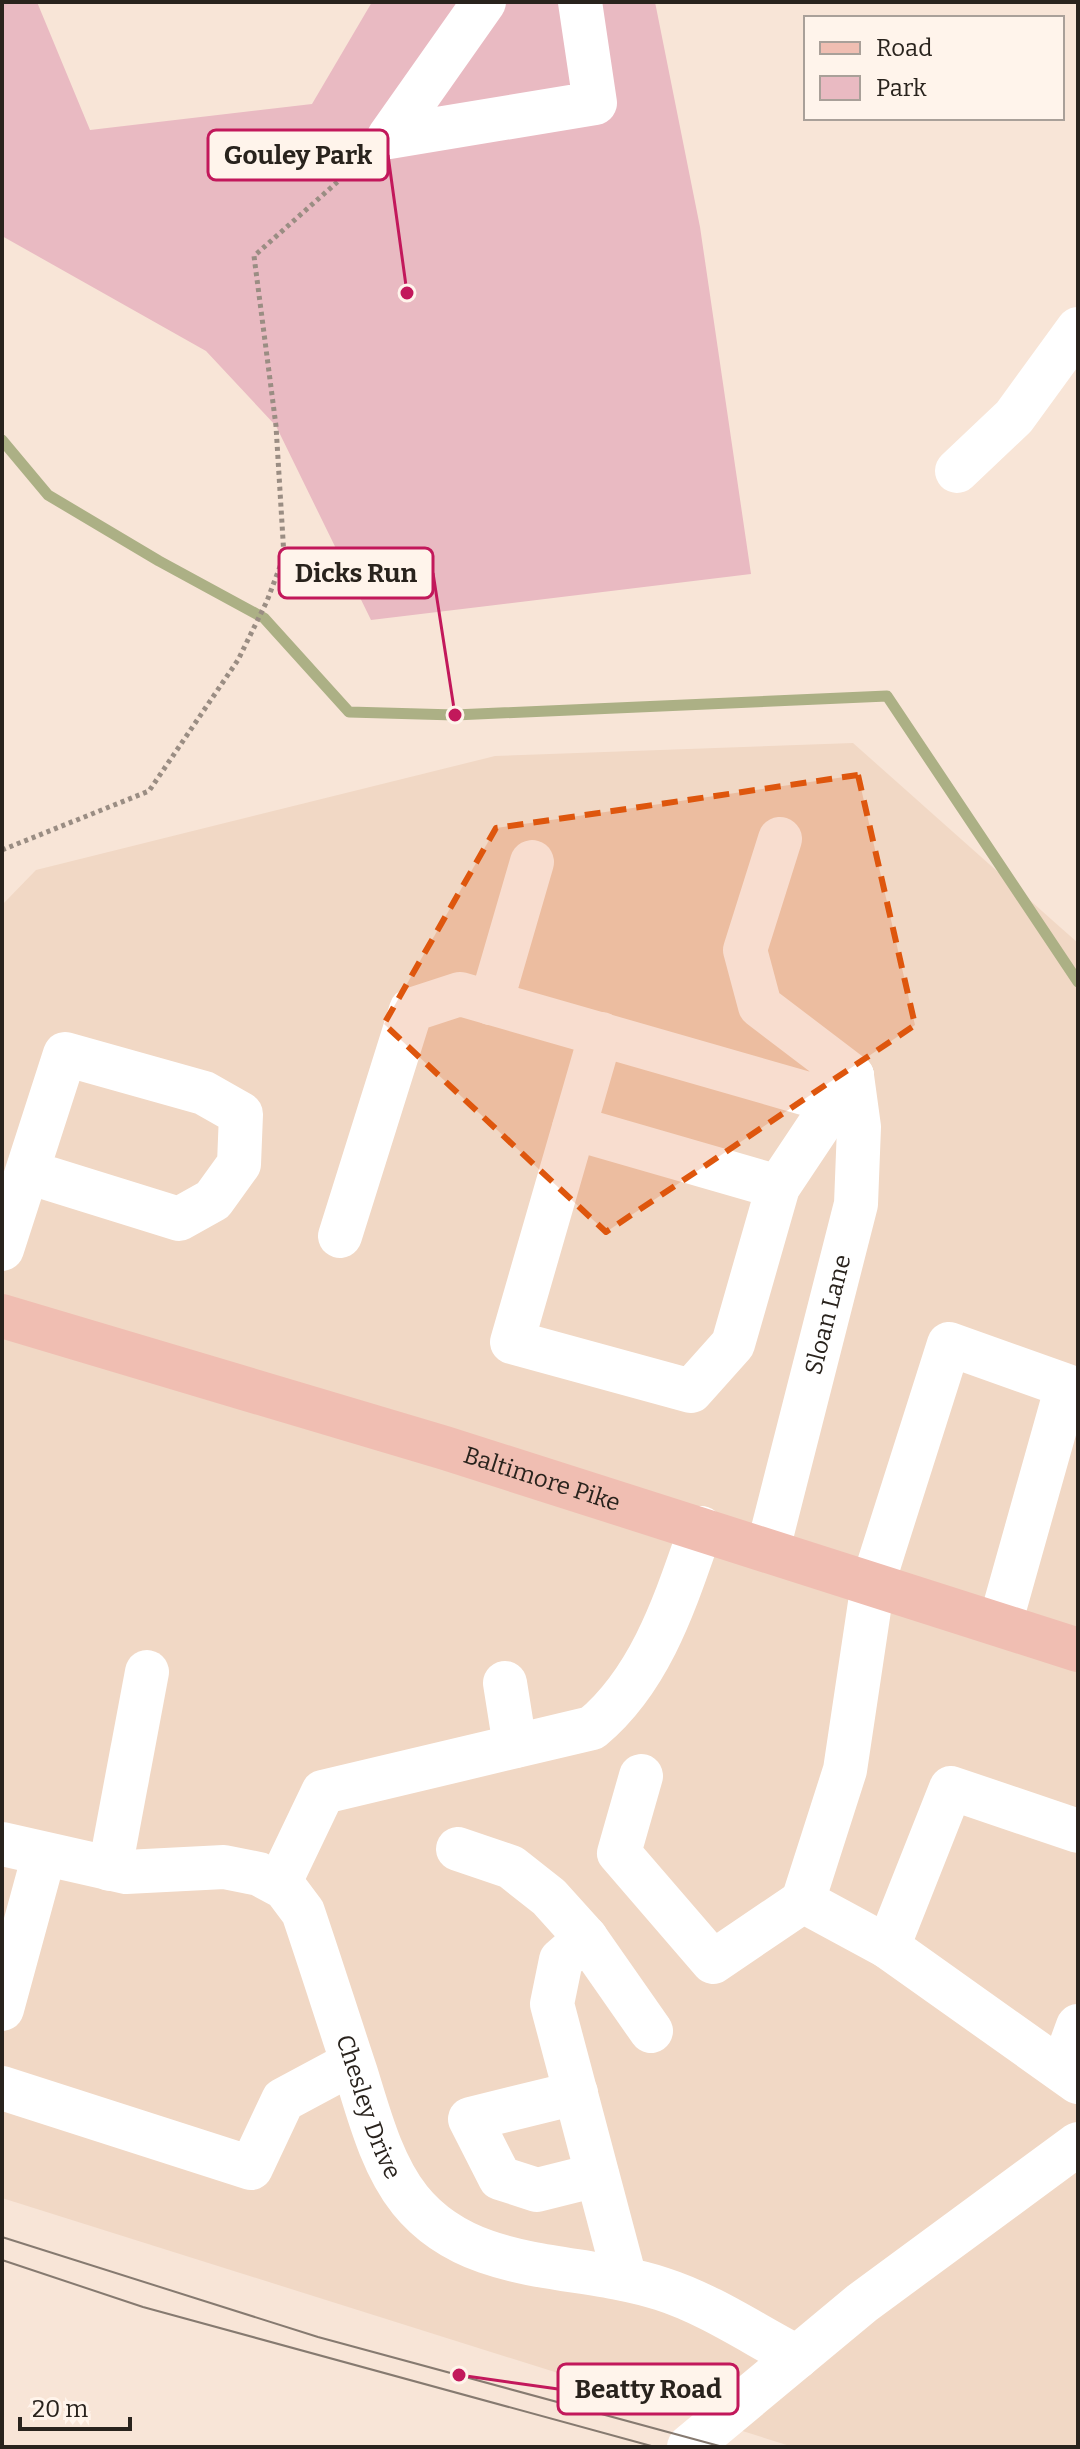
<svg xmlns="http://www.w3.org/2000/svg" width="1080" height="2449" font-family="Bitter,serif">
<rect width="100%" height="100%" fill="#f8e5d7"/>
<polygon fill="#f1d8c5" points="853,743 1078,943 1078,2447 793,2447 2,2198 2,905 36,870 495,756"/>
<polygon fill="#e9bac2" points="2,2 37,2 90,130 312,104 372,2 655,2 700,227 751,574 371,620 276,426 206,351 2,236"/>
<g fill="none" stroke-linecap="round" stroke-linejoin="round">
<polyline stroke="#acb085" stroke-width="11" points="2,440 48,495 159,561 264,618 349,712 455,715 887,696 1078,982"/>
<polyline stroke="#9a8d83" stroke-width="5" stroke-dasharray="4 4" stroke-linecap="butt" points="2,850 149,791 238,660 267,601 284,556 276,426 254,256 361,161"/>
<g stroke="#fff" stroke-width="44">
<polyline points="484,2 389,137 595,103 580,2"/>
<polyline points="957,471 1014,417 1078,329"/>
<polyline points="780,839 745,950 760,1006 852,1076"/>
<polyline points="491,1003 532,862"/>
<polyline points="601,1034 512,1342 691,1391 733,1344 778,1187 852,1076"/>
<polyline points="574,1128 778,1187"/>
<polyline points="340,1236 411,1010 460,994 811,1095 852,1076"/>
<polyline points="2,1249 65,1054 204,1093 241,1114 239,1164 213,1200 179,1219 28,1172"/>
<path id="s1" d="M 768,1549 L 856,1204 L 859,1127 L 852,1076"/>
<polyline points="505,1683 515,1746"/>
<polyline points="641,1776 619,1853 713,1962 803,1901 888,1947"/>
<polyline points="1078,1831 951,1788 888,1947 1078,2082"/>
<path id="s2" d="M 2,1844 L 126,1872 L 224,1867 L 259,1874 L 285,1888 L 303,1912 C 321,1965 338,2019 356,2073 C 369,2115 382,2165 410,2200 C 472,2277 578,2261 662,2289 C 709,2304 753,2334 797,2357"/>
<polyline points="458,1849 511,1867 549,1897 586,1938"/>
<polyline points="110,1869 147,1672"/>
<path d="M 279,1884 L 323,1792 L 592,1728 C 652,1678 676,1599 701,1528"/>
<polyline points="803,1901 845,1770 873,1583 949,1344 1067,1386 1000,1624"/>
<polyline points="2,2009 44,1855"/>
<polyline points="1062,2070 1078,2026"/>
<polyline points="2,2088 251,2168 283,2100 352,2063"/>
<polyline points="576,2093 470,2119 500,2178 537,2190 597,2175"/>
<polyline points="625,2279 552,2004 561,1960 586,1938 651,2031"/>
<polyline points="689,2447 862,2303 1078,2144"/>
</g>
<path stroke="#f0beb2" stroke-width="44" id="s3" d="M 2,1316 L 445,1448 L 1078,1650"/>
<g stroke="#867a70" stroke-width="2">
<polyline points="2,2237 318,2337 723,2447"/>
<polyline points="2,2260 143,2307 655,2447"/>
</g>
</g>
<path fill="#de560d" fill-opacity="0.2" stroke="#de560d" stroke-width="6" stroke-dasharray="16 10" stroke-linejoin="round" d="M 858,775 L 915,1025 L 606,1232 L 384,1024 L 496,828 Z"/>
<g text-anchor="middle" stroke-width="8" stroke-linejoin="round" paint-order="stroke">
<g font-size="24" fill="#29231d" stroke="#fff4eb">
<text dy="8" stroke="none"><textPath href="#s1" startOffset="242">Sloan Lane</textPath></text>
<text dy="8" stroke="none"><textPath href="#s3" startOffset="564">Baltimore Pike</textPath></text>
<text dy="8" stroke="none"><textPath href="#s2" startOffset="526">Chesley Drive</textPath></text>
</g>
</g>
<path fill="none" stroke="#c2185b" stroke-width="3" d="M407 293L388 155M455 715L433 573M459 2375L558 2389"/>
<g fill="#c2185b" stroke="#fff4eb" stroke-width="3">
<circle cx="407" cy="293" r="8"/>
<circle cx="455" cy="715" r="8"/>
<circle cx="459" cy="2375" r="8"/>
</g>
<g fill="#fff4eb" stroke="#c2185b" stroke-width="3">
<rect x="208" y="130" width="180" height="50" rx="8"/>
<rect x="279" y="548" width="154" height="50" rx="8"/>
<rect x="558" y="2364" width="180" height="50" rx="8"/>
</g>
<g font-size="26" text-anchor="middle" font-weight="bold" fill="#29231d">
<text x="298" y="164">Gouley Park</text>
<text x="356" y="582">Dicks Run</text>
<text x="648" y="2398">Beatty Road</text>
</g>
<rect width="1080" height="2449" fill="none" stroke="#29231d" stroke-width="8"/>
<rect x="804" y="16" width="260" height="104" fill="#fff4eb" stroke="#a9a099" stroke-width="2"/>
<rect x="820" y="42" width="40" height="12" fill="#f0beb2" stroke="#a9a099" stroke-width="2"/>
<text x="876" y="56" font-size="24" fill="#29231d">Road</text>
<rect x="820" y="76" width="40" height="24" fill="#e9bac2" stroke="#a9a099" stroke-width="2"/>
<text x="876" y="96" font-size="24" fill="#29231d">Park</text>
<path d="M20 2417v12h110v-12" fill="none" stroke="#29231d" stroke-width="4"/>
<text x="32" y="2417" font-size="24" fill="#29231d" stroke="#fff4eb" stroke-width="6" paint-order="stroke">20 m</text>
</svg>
